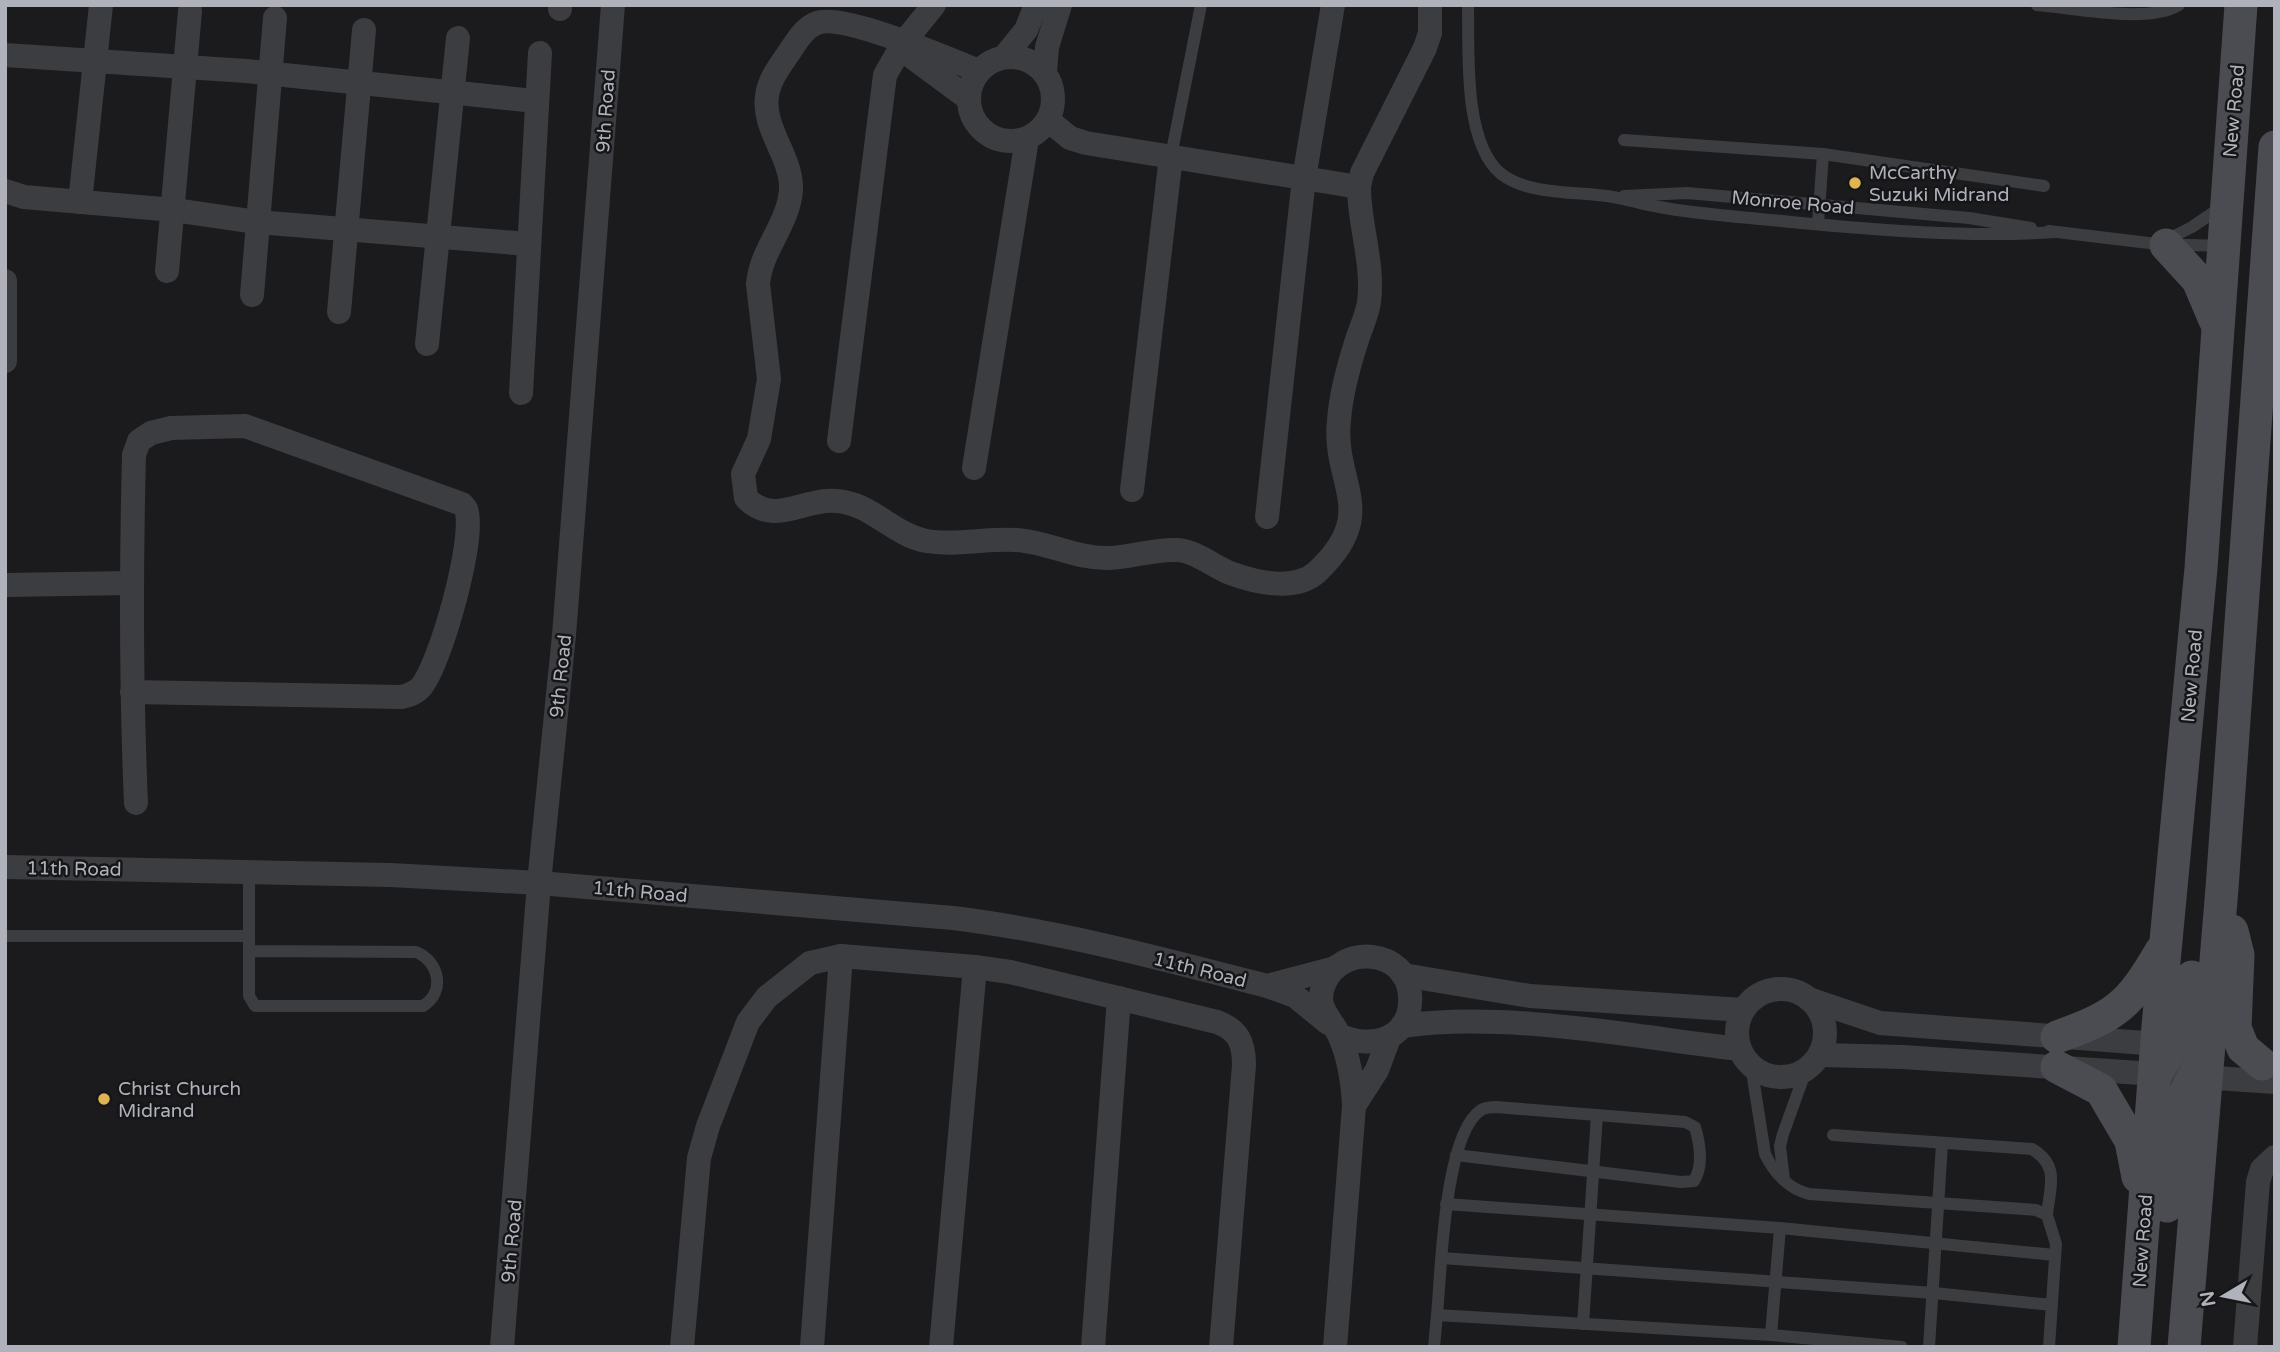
<svg xmlns="http://www.w3.org/2000/svg" width="2280" height="1352" font-family="'Varela Round',sans-serif">
<rect width="100%" height="100%" fill="#1b1b1d"/>
<g fill="none" stroke-linecap="round" stroke-linejoin="round">
<g stroke="#3c3d41" stroke-width="12">
<path d="M 1468,5 C 1469,51 1463,141 1500,173 C 1528,196 1578,191 1613,197 C 1628,199 1643,205 1659,207 C 1702,215 1747,217 1791,222 C 1878,230 1967,238 2055,232"/>
<path d="M 2037,5 C 2074,8 2149,24 2179,5"/>
<polyline points="1624,140 1823,154 1818,224"/>
<polyline points="1823,154 2044,186"/>
<polyline points="1171,156 1201,5"/>
<polyline points="1624,196 1687,193 1969,218 2031,228"/>
<polyline points="2049,231 2157,244 2223,246"/>
<polyline points="2164,241 2192,227 2220,208"/>
<path d="M 249,872 L 249,996 L 255,1006 L 423,1006 C 446,992 439,961 416,952 L 249,951"/>
<polyline points="5,936 249,936"/>
<path d="M 1751,1065 L 1765,1154 C 1774,1173 1789,1189 1809,1194 L 2036,1210 L 2047,1215 L 2056,1244 L 2049,1347"/>
<path d="M 1833,1135 L 2032,1149 C 2060,1166 2050,1186 2047,1215"/>
<polyline points="1784,1180 1780,1146 1783,1134 1806,1070"/>
<polyline points="1446,1204 1780,1228 2055,1255"/>
<polyline points="1442,1258 1934,1293 2052,1305"/>
<path d="M 1437,1315 C 1441,1273 1444,1134 1481,1110 C 1485,1108 1492,1107 1496,1107 L 1685,1122 L 1695,1127 C 1700,1144 1704,1165 1694,1181 L 1681,1182 L 1456,1155"/>
<polyline points="1583,1324 1597,1115"/>
<polyline points="1771,1335 1780,1228"/>
<polyline points="1434,1347 1437,1315 1771,1335 1902,1347"/>
<polyline points="1929,1347 1942,1144"/>
</g>
<g stroke="#3c3d41" stroke-width="24">
<polyline points="560,9 560,5"/>
<polyline points="904,51 969,99"/>
<polyline points="5,55 246,71 535,101"/>
<circle cx="1011" cy="99" r="42"/>
<polyline points="1004,57 1026,30 1036,5"/>
<path d="M 979,71 C 949,59 843,13 817,23 C 803,28 796,43 788,54 C 779,67 769,80 767,96 C 762,128 792,157 791,189 C 789,224 761,249 758,284 L 769,379 L 759,439 L 743,474 L 746,498 C 774,527 803,498 836,501 C 871,503 892,534 926,541 C 956,546 986,538 1016,540 C 1048,542 1077,559 1109,558 C 1132,557 1154,549 1177,550 C 1196,551 1213,566 1230,573 C 1254,582 1295,592 1317,572 C 1381,512 1332,484 1339,420 C 1341,394 1348,368 1356,343 C 1360,329 1367,316 1369,302 C 1374,263 1359,225 1359,187 L 1362,173 L 1425,48 L 1430,33 L 1430,5"/>
<polyline points="1045,72 1047,47 1060,5"/>
<polyline points="1048,120 1070,138 1086,143 1359,187"/>
<polyline points="5,191 24,197 174,210 257,222 528,244"/>
<polyline points="80,202 101,5"/>
<polyline points="167,271 190,11"/>
<polyline points="5,281 5,361"/>
<polyline points="252,295 275,18"/>
<polyline points="339,312 364,30"/>
<polyline points="427,344 458,38"/>
<polyline points="521,393 540,53"/>
<polyline points="839,441 885,75 904,42 934,5"/>
<polyline points="974,468 1027,139"/>
<polyline points="1132,490 1171,156"/>
<polyline points="1267,517 1304,178 1333,5"/>
<polyline points="5,585 131,583"/>
<path d="M 132,692 L 402,697 C 409,695 416,693 421,687 C 441,663 476,537 466,509 L 462,504 L 245,426 L 171,428 L 151,433 L 139,441 L 134,455 C 131,571 131,687 136,803"/>
<path d="M 5,867 L 390,875 L 539,883 L 953,918 C 1059,931 1163,959 1267,986 L 1295,996 L 1328,1023"/>
<polyline points="1403,975 1530,996 1743,1010"/>
<polyline points="1267,986 1335,968"/>
<circle cx="1781" cy="1033" r="44"/>
<polyline points="1812,1000 1880,1023 2172,1045"/>
<path d="M 1402,1026 C 1506,1011 1635,1037 1740,1049"/>
<polyline points="1820,1055 1903,1057 2275,1082"/>
<polyline points="1354,1106 1377,1070 1389,1038"/>
<polyline points="502,1347 539,883 564,635 613,5"/>
<path d="M 682,1347 L 699,1158 L 708,1126 L 748,1022 L 767,997 L 810,963 L 841,956 L 975,967 L 1010,972 L 1217,1022 C 1238,1030 1244,1042 1244,1065 L 1221,1347"/>
<polyline points="812,1347 841,956"/>
<polyline points="941,1347 975,967"/>
<polyline points="1093,1347 1119,998"/>
<path d="M 1335,1347 L 1354,1106 C 1353,1084 1349,1058 1340,1037 C 1332,1018 1314,1009 1324,984 C 1341,943 1407,949 1410,995 C 1413,1038 1373,1051 1339,1035"/>
<polyline points="2245,1347 2258,1182 2262,1169 2275,1157"/>
</g>
<g stroke="#4b4c51" stroke-width="33">
<polyline points="2166,245 2198,280 2215,320"/>
<polyline points="2232,931 2238,955 2235,1028 2243,1048 2262,1064"/>
<path d="M 2057,1037 C 2116,1016 2129,1006 2161,951"/>
<polyline points="2057,1067 2101,1090 2131,1141 2138,1177"/>
<polyline points="2157,1072 2185,1027 2192,977"/>
<polyline points="2167,1206 2179,1105 2202,1060"/>
<polyline points="2134,1347 2158,1026 2201,568 2241,5"/>
<polyline points="2184,1347 2222,888 2275,147"/>
</g>
</g>
<g fill="#deb552" stroke="#161618" stroke-width="2.5">
<circle cx="1855" cy="183" r="7"/>
<circle cx="104" cy="1099" r="7"/>
</g>
<g text-anchor="middle" stroke-width="5" stroke-linejoin="round" paint-order="stroke">
<g font-size="19" fill="#afb2bb" stroke="#161618">
<text transform="translate(605 111) rotate(-86)" y="7">9th Road</text>
<text transform="translate(2233 111) rotate(-85)" y="7">New Road</text>
<text transform="translate(1793 202) rotate(5)" y="7">Monroe Road</text>
<text transform="translate(560 676) rotate(-84)" y="7">9th Road</text>
<text transform="translate(2191 676) rotate(-85)" y="7">New Road</text>
<text transform="translate(74 868) rotate(1)" y="7">11th Road</text>
<text transform="translate(640 891) rotate(5)" y="7">11th Road</text>
<text transform="translate(1200 969) rotate(14)" y="7">11th Road</text>
<text transform="translate(511 1241) rotate(-85)" y="7">9th Road</text>
<text transform="translate(2142 1241) rotate(-86)" y="7">New Road</text>
</g>
<g font-size="19" fill="#afb2bb" stroke="#161618" text-anchor="start">
<text x="1869" y="179">McCarthy<tspan x="1869" dy="22">Suzuki Midrand</tspan></text>
<text x="118" y="1095">Christ Church<tspan x="118" dy="22">Midrand</tspan></text>
</g>
</g>
<rect width="2280" height="1352" fill="none" stroke="#afb2bb" stroke-width="14"/>
<g transform="translate(2224 1296) rotate(260)" stroke="#161618" stroke-width="5" paint-order="stroke">
<path d="M0-5L12 26L0 18L-12 26Z" fill="#afb2bb"/>
<text y="-10" font-size="19" font-weight="bold" text-anchor="middle" fill="#afb2bb">N</text>
</g>
</svg>
